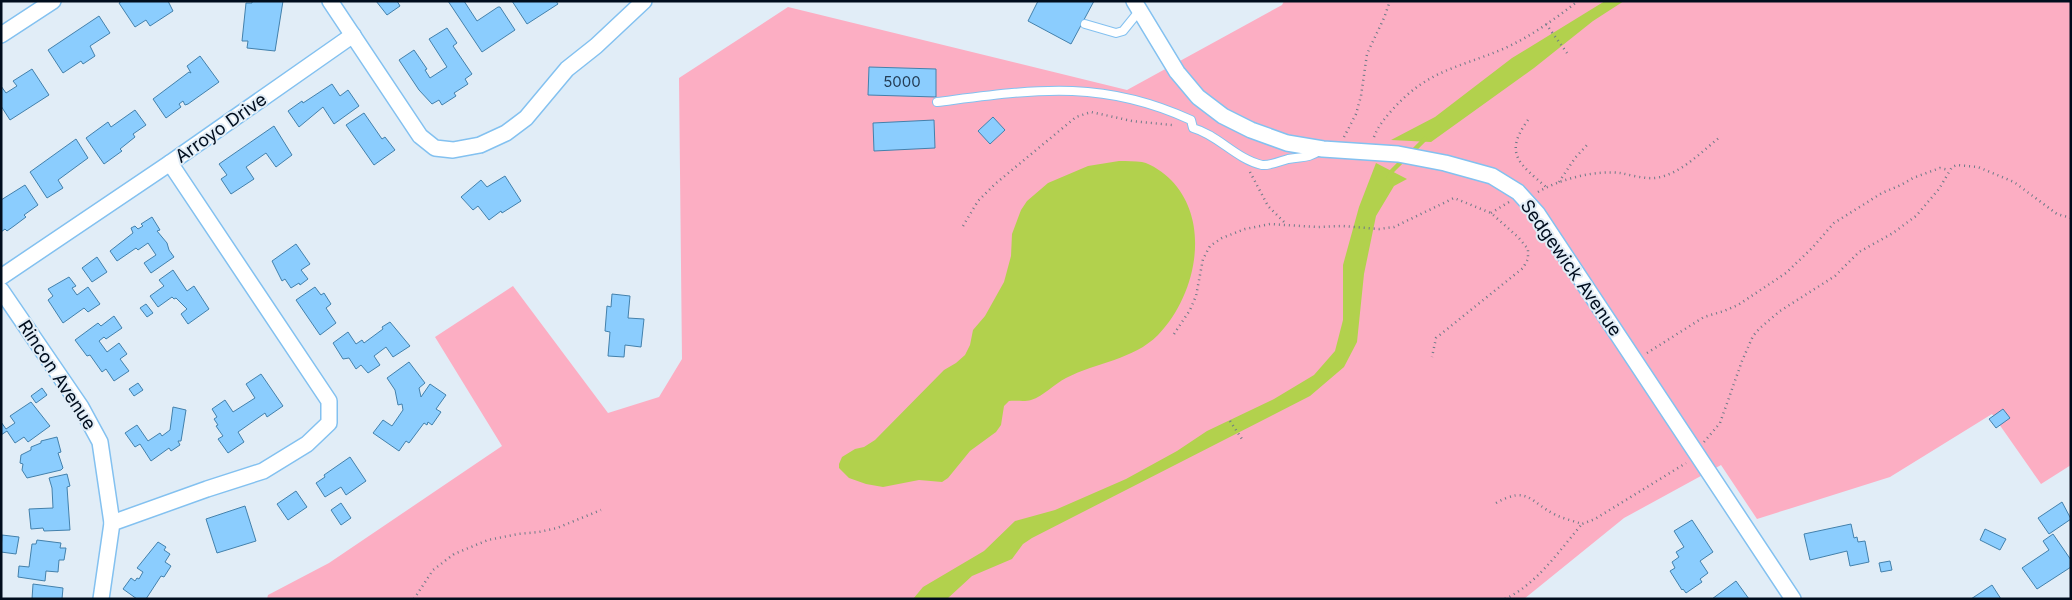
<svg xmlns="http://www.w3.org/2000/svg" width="2072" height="600" font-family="Inter,sans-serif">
<rect width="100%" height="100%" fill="#e1edf7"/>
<polygon fill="#fcaec3" points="1284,1 2071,1 2071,465 2041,484 1992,414 1890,477 1757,519 1721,465 1624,518 1524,599 267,599 268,595 329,563 502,446 435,337 513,286 608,413 659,397 682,359 679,78 788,7 1127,90 1282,5"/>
<g fill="#b2d14d">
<polygon points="1605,1 1624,1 1593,21 1534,68 1431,142 1391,140 1435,117 1512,58"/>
<path d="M 1119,161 C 1127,161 1135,161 1142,162 C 1152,164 1164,173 1171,180 C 1212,222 1196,296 1158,335 C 1133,360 1097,362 1066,378 C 1054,384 1044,396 1031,400 C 1024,402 1016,400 1009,401 L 1004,406 L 1001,425 L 996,432 L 970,451 L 948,478 L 942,482 L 919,480 L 883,487 L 866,484 L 849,478 L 839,468 L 839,464 L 842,457 L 855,449 L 864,447 L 875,440 L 944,370 L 956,363 L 965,355 L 970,345 L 973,330 L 985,316 L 1004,282 L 1011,256 L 1012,234 L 1021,210 L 1027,201 L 1048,183 L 1088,166 Z"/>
<polygon points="1376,163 1407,179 1394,186 1376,216 1364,274 1357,342 1344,367 1310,396 1032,538 1023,544 1012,559 972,576 947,599 913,599 923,587 984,551 1015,521 1055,510 1126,479 1177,451 1207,431 1274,399 1314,375 1335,351 1343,320 1343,265 1359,207"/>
</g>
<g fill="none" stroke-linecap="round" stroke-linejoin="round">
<g stroke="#b2d14d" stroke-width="4.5">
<polyline points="1411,153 1425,139"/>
<polyline points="1389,177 1392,171 1405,158"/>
</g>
</g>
<g fill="#8bcdfe" stroke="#4381ac">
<polygon points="122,1 168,1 173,11 150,26 146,20 135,27 119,3"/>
<polygon points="252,1 283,1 275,51 247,48 248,41 242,41 246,3 252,3"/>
<polygon points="376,1 397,1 400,6 387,15"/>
<polygon points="448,1 464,1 477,21 498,7 500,7 515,30 482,52"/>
<polygon points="512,1 556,1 558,4 527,24"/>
<polygon points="1038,1 1094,1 1071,44 1028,21"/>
<polygon points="99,16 110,33 90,46 95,56 83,64 81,61 63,73 48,50"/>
<polygon points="447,28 457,43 453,46 472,74 465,79 468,84 454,93 456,96 442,105 439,100 432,104 419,90 399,60 414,50 427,69 425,70 430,78 447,67 429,39"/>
<polygon points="200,56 219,82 188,104 185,105 183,101 179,104 181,107 166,118 153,99 189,72 191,73 187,66"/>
<polygon points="869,67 936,69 936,97 868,95"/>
<polygon points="32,69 49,95 10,120 1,106 1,86 6,93 17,86 13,81"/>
<polygon points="332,84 340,96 348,90 359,106 334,124 323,107 299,127 288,111 302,101 303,103"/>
<polygon points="135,110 146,125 133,134 135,137 120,149 122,151 104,164 86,138 108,122 111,127"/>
<polygon points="364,113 382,139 385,137 395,150 374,165 346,125"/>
<polygon points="993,117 1005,130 990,144 978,131"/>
<polygon points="934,120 935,148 874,151 873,123"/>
<polygon points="274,126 292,155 276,167 266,153 246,167 254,179 231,194 221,179 227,175 219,164"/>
<polygon points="76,139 88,158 58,180 63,188 47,198 30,172"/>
<polygon points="505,176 521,201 502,213 501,211 489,220 478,206 473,210 461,197 481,180 487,187"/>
<polygon points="25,185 38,205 24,215 26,217 14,226 7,231 5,229 1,232 1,200"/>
<polygon points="152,217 160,230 157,231 167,243 169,250 174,257 151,273 144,263 156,255 148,243 138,250 136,248 117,261 110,251 133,233 131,228 135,226 138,229 143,226 141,224"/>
<polygon points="296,244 310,264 301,270 308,279 300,285 299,283 291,288 285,279 282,281 272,261"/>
<polygon points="97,257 107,272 92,282 82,268"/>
<polygon points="173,270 187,291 194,286 209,309 188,324 181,314 187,309 176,298 174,299 172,297 158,307 150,296 164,286 159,280"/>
<polygon points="69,277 76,286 72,288 77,295 88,287 100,304 88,312 84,308 63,323 48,300 53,296 48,289"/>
<polygon points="315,287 321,295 324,293 331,304 326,308 336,323 320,335 296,300"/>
<polygon points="612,294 630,296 628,318 644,319 641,347 625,345 624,357 608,356 610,332 605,331 607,306 611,307"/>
<polygon points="146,304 153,313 147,317 140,308"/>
<polygon points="114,316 122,328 106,339 104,337 99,341 107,352 119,343 127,354 120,359 129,371 114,381 106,369 102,372 90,355 87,356 75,340 98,323 101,326"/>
<polygon points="390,322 410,346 393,357 386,347 374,356 380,365 368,373 361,365 356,369 349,358 343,359 333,343 348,332 356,344 362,340 364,343 383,329 382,327"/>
<polygon points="409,362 425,383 419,388 421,397 430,384 446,395 436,409 441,412 432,425 428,422 427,425 424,423 409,443 406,441 399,451 373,433 383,420 392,426 403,410 402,404 398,405 395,390 387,378"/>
<polygon points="261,374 283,406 267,417 265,413 238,432 244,442 228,453 218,439 223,436 216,426 218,425 214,419 217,417 212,409 225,400 233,412 255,398 246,384"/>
<polygon points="138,383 143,390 134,396 129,389"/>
<polygon points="42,388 47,395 36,403 31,396"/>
<polygon points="31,402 50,426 28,442 24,437 15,443 7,431 1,435 1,422 6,429 15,423 10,416"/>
<polygon points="173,407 186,410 181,441 178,441 180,445 171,451 169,448 151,461 140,444 135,447 125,433 137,425 148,441 160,433 162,436 170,430"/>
<polygon points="2003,409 2010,418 1996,428 1989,419"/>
<polygon points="57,437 61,452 58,453 63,468 61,470 27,478 22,470 23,464 20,463 21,455 31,450 31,447 41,443 41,441"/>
<polygon points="350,457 366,481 346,495 341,487 325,497 316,483 325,477 324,475"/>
<polygon points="67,474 70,486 67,487 70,530 44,531 43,528 31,529 29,509 53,508 52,488 49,478"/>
<polygon points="296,491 307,507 288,520 277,504"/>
<polygon points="2062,502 2071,519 2049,534 2038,518"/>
<polygon points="341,503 351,518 341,525 331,510"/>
<polygon points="245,506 256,541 217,553 206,519"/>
<polygon points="1692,520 1713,552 1700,561 1708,573 1700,579 1702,582 1686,593 1683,589 1682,590 1670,571 1675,568 1672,562 1679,557 1676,552 1684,547 1674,531"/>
<polygon points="1851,524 1854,538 1857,537 1858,542 1865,541 1869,562 1850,566 1847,551 1810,560 1804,534"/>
<polygon points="1985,529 2006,539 2000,550 1980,540"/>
<polygon points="2053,534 2071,560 2071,567 2037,589 2022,568 2049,550 2043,541"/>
<polygon points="2,535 19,537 16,554 1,552"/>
<polygon points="37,540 61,543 60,548 66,548 64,560 59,560 58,572 46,571 45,581 18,577 19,566 29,567 32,544 36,544"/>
<polygon points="158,542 166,547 164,550 170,554 165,562 171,566 164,577 161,576 146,599 137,599 123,589 131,578 135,581 137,578 139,579 143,572 137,568"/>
<polygon points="1890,561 1892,570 1881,572 1879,563"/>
<polygon points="1736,581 1749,599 1712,599"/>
<polygon points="33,584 63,588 62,599 32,599"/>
<polygon points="1992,585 2001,599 1971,599"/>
</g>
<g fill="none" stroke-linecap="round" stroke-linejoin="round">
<defs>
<g id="service">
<polyline points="1085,24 1116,33 1123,31 1140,10"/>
<path d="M 937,102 C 1032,90 1100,78 1191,120 L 1193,128 C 1218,135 1236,159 1262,165 C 1269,166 1281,161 1288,159 C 1304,156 1307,159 1321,150"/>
</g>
<g id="minor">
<polyline points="330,1 420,136 435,148 453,150 480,145 506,133 526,118 567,69 596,46 644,1"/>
<polyline points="1134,1 1177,72 1198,97 1223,116 1251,130 1287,143 1323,149 1398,154 1445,163 1492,176 1518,192 1537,213 1793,599"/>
<polyline points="1,35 53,1"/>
<polyline points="1,277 170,163 353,35"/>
<polyline points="1,290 81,407 100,442 112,523"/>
<polyline points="101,599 112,523 207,489 263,471 307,444 329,423 329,401 170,163"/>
</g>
</defs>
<use href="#service" stroke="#83c1f0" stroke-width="10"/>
<use href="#minor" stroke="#83c1f0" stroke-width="18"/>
<g stroke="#6d7a87" stroke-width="2.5" stroke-dasharray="1 4" stroke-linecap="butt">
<polyline points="1546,24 1567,53"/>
<path d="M 1528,120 C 1503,154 1520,164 1546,187"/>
<polyline points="1344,137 1356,114 1361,96 1367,54 1384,18 1390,1"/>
<path d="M 1374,137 C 1378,126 1385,118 1393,109 C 1428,70 1458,68 1503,49 C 1530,37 1555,19 1578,1"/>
<polyline points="1250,172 1268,206 1286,224"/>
<polyline points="1559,182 1575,158 1587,145"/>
<path d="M 1538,192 C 1560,179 1595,170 1620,173 C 1631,175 1644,179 1655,178 C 1680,175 1701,152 1720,137"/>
<polyline points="1491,213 1509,202"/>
<polyline points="963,226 978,201 995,184 1076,117 1091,112 1132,121 1172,125"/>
<polyline points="1174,334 1190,310 1196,296 1203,259 1210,246 1222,238 1245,229 1270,224 1317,227 1343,226 1379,229 1394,227 1454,198 1491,213 1518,237 1528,249 1528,259 1523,268 1436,338 1432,357"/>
<polyline points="1647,353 1704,317 1724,311 1738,305 1786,273 1812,248 1834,223 1882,193 1901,185 1913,178 1940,168 1949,170"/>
<polyline points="1230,421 1242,439"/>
<polyline points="1704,442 1720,423 1742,361 1753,336 1760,328 1780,311 1835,276 1859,252 1893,233 1916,216 1939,189 1952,167 1957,165 1978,167 2014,182 2057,214 2071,218"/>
<path d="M 1496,503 C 1529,485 1529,502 1556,515 C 1564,519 1574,521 1582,524 L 1595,519 L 1686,463"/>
<polyline points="414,599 433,570 454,554 488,540 518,534 539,532 557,528 601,510"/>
<path d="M 1505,599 C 1537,584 1559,551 1582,524"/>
</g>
<use href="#service" stroke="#fff" stroke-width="8"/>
<use href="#minor" stroke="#fff" stroke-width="15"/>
</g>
<g text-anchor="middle" stroke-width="4" stroke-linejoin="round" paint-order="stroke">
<g font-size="15" fill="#233d55">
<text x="902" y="87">5000</text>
</g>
<g font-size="18" fill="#000d1d" stroke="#e1edf7">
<text transform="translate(221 128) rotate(-35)" y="6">Arroyo Drive</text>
<text transform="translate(1571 268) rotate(55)" y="6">Sedgewick Avenue</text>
<text transform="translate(57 375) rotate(57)" y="6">Rincon Avenue</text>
</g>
</g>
<rect width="2072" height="600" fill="none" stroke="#000d1d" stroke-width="5"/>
</svg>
